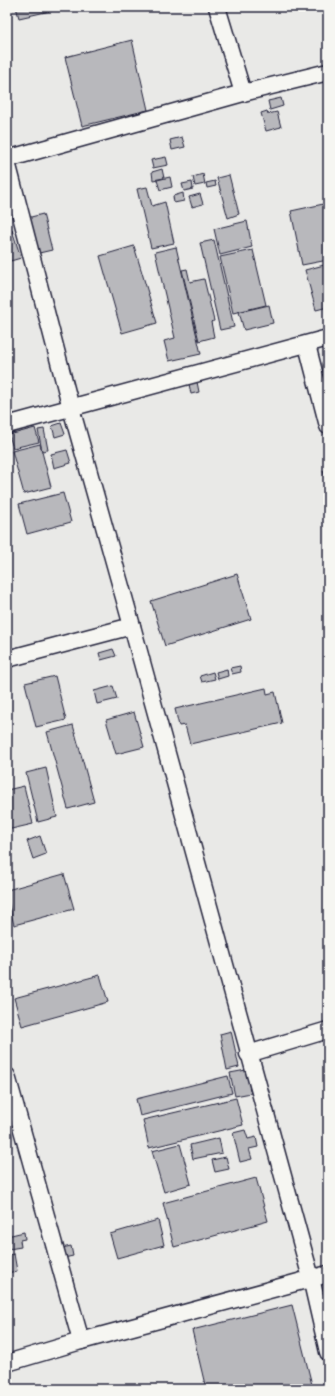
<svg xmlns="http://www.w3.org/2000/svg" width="335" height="1396" font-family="'Indie Flower',sans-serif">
<rect width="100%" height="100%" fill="#e9e9e7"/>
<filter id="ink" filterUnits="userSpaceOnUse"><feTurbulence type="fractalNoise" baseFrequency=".025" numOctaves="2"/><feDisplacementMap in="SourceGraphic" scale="8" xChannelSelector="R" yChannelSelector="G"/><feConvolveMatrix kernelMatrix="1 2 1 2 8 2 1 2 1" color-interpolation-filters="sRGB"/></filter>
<g filter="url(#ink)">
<g fill="#b8b8bc" stroke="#22223b">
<polygon points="16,7 68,7 19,18"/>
<polygon points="132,40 148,110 82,126 65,57"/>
<polygon points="281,98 283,106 270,110 268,101"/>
<polygon points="267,111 268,114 277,112 281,127 266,131 261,113"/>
<polygon points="182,137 185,147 172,150 170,140"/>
<polygon points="166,157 168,165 153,168 151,160"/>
<polygon points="162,169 164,178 153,180 152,172"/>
<polygon points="203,174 205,184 195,186 193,177"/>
<polygon points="229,175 239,214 228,218 217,178"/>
<polygon points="170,177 172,187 160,190 157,180"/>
<polygon points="215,181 216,186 207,188 206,183"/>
<polygon points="192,182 193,189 184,191 182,184"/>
<polygon points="147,187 152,206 165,202 174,243 151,248 137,189"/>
<polygon points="183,193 184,201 174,203 173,196"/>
<polygon points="200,194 203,204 192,207 189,197"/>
<polygon points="328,203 328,260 302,265 291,211"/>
<polygon points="43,214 52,250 35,254 27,218"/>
<polygon points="247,221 252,247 220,255 214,229"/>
<polygon points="12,230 21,258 7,262 7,232"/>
<polygon points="214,240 234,327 220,330 200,243"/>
<polygon points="134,246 157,323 122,333 100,256"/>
<polygon points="176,247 201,354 169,361 164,341 175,338 155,252"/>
<polygon points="253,250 266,305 233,313 220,257"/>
<polygon points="328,264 328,307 316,310 305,270"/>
<polygon points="187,269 190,282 204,279 214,321 211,322 214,337 199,341 182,270"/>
<polygon points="269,305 273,323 244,330 239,312"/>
<polygon points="197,382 199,392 191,394 189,384"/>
<polygon points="61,423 65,434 55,437 52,426"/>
<polygon points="35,428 39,442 13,448 9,435"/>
<polygon points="44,429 48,450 42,451 38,430"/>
<polygon points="40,444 51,487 24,494 12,451"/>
<polygon points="67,450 71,463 54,468 51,454"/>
<polygon points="328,469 328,490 323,471"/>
<polygon points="63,493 71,522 27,534 19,504"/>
<polygon points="237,574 251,619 165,646 151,601"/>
<polygon points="113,649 116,656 101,660 99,653"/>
<polygon points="240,666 241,672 232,674 230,668"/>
<polygon points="227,669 228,676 218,679 216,672"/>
<polygon points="213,672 215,679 202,682 200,676"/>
<polygon points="55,676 66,720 36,727 25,683"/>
<polygon points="113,686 117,699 97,704 94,691"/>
<polygon points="266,688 267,694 275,692 282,723 190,744 185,725 179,726 175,709"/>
<polygon points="134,712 144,747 116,754 106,720"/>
<polygon points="73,725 94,802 68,809 47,732"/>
<polygon points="46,768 57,817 38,822 26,773"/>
<polygon points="24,786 33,824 7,830 7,790"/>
<polygon points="40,836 46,854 33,859 27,841"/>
<polygon points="64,874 74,909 14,925 7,897 7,890"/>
<polygon points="100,975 108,1002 22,1026 14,998"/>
<polygon points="231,1031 239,1067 227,1070 220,1034"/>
<polygon points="246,1070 251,1093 235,1096 230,1073"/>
<polygon points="228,1076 232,1093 140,1116 136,1099"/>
<polygon points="236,1098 243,1125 149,1148 143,1120"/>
<polygon points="245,1130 248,1139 256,1137 258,1147 249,1149 252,1159 240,1162 233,1133"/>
<polygon points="219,1138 222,1153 193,1159 190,1145"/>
<polygon points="180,1144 191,1184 164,1192 152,1151"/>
<polygon points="226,1157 229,1169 215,1172 212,1160"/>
<polygon points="256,1178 268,1221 174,1247 163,1203"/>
<polygon points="7,1179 10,1194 7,1195"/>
<polygon points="158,1220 164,1245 117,1258 110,1234"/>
<polygon points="24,1232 25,1239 20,1240 21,1247 9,1249 7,1236"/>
<polygon points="71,1246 73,1256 64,1258 62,1248"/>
<polygon points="14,1254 17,1271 7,1273 7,1255"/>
<polygon points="292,1305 313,1389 206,1389 192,1330"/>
</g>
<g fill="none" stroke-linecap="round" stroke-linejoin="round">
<defs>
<g id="minor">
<polyline points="217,7 243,93"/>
<polyline points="7,159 243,93 328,72"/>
<polyline points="7,162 71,408 132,626 311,1278 328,1352"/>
<polyline points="307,345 328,426"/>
<polyline points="7,425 328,338"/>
<polyline points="7,659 132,626"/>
<polyline points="248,1054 328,1030"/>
<polyline points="7,1076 81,1341"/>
<polyline points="7,1363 81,1341 328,1274"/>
</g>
</defs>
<use href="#minor" stroke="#22223b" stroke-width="19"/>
<use href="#minor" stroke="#f6f6f2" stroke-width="16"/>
</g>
</g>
<rect width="335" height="1396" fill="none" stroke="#f6f6f2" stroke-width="24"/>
<rect x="12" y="12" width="311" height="1372" fill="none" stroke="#22223b" stroke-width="1.5" filter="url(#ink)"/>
</svg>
